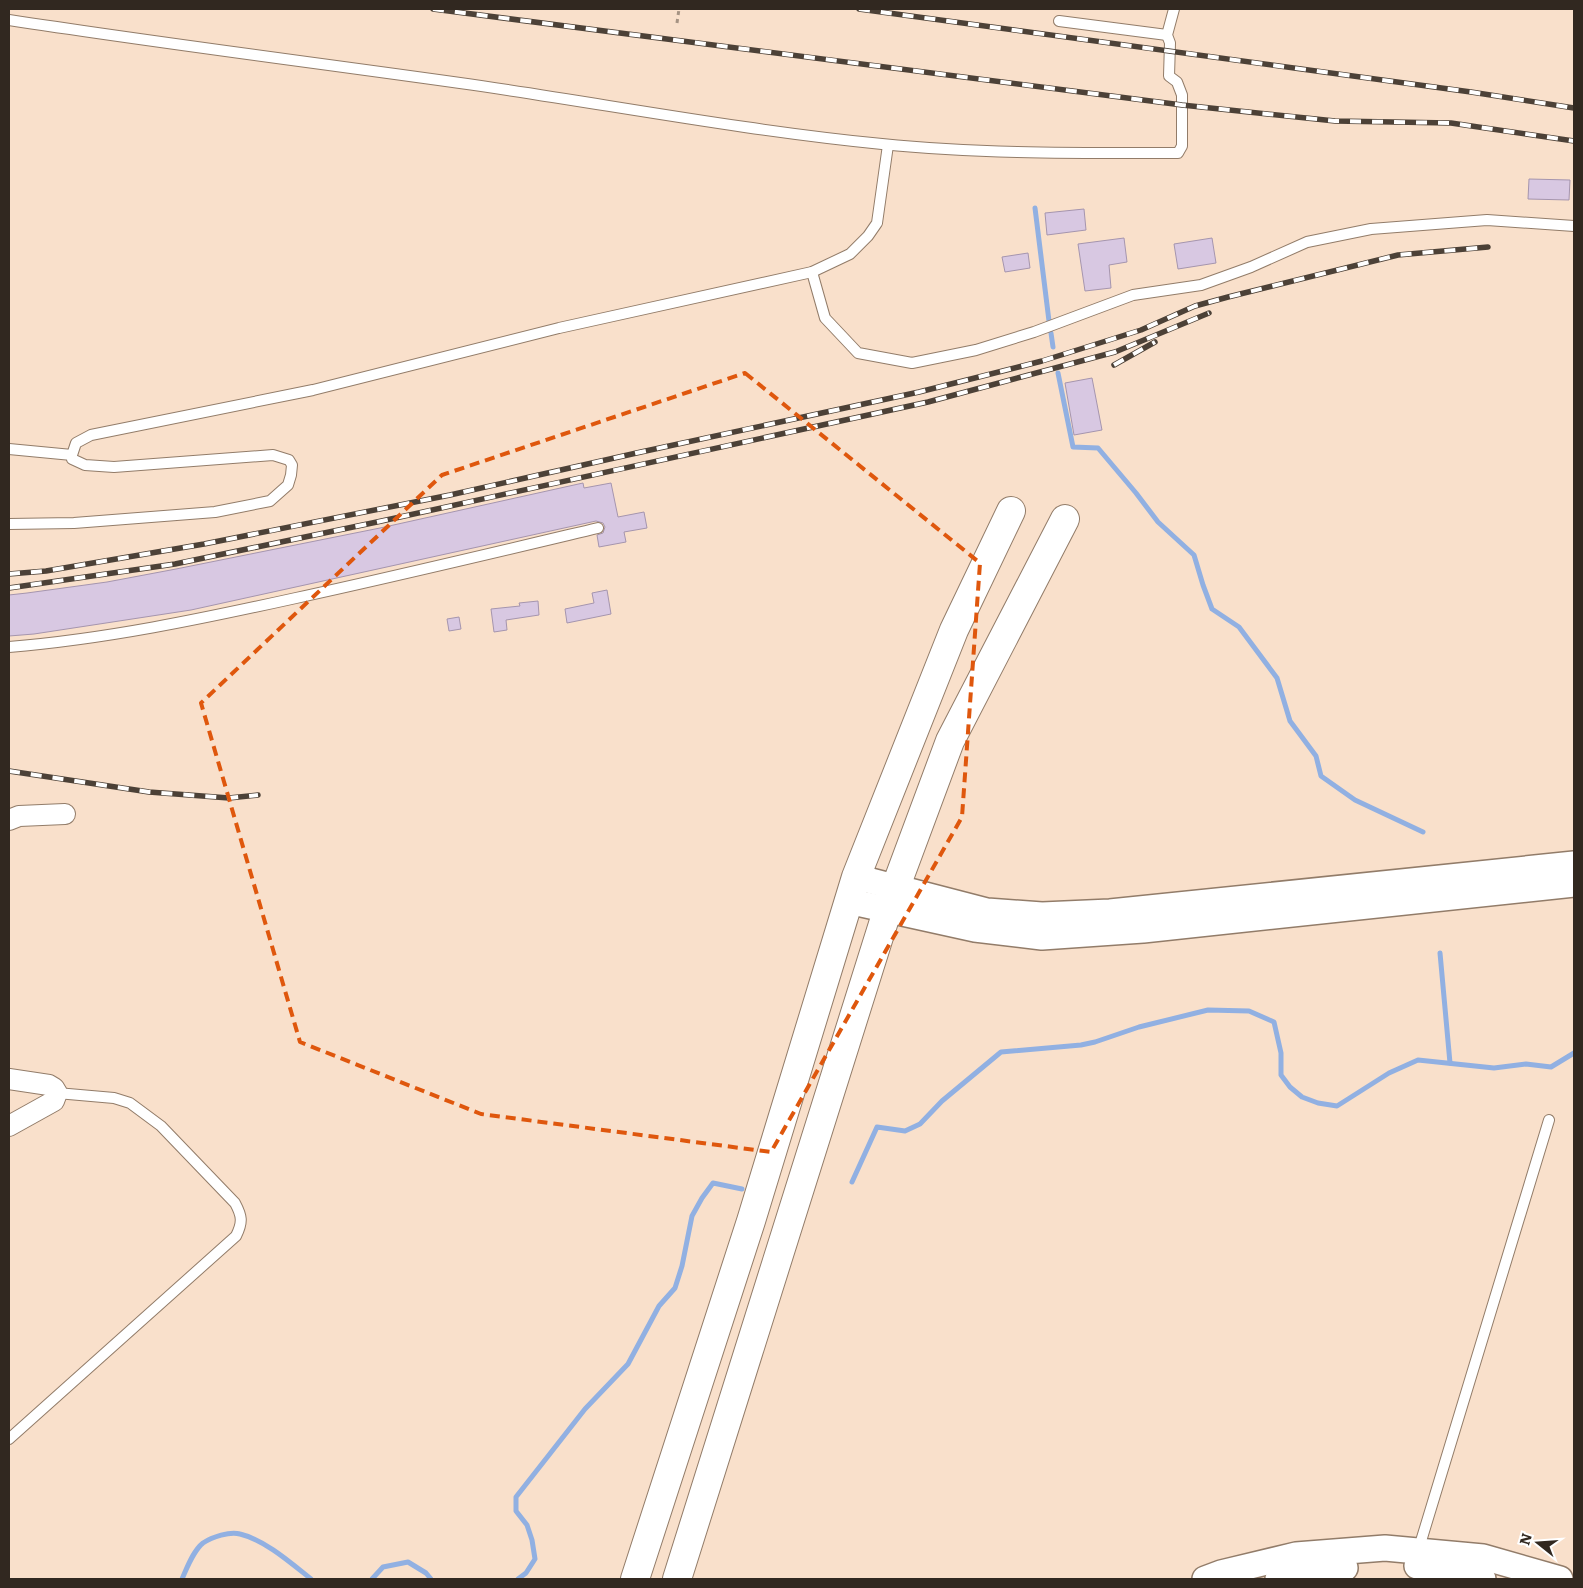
<svg xmlns="http://www.w3.org/2000/svg" width="1583" height="1588" font-family="Literata,serif">
<rect width="100%" height="100%" fill="#f9e0cb"/>
<g fill="none" stroke-linecap="round" stroke-linejoin="round">
<g stroke="#91b0e2" stroke-width="5">
<polyline points="1035,208 1049,321"/>
<polyline points="1051,333 1053,347"/>
<polyline points="1058,373 1073,447 1098,448 1136,493 1158,522 1194,555 1203,585 1212,609 1239,627 1277,678 1290,721 1316,756 1321,776 1355,800 1423,832"/>
<polyline points="1440,953 1450,1063"/>
<polyline points="852,1182 877,1127 905,1131 920,1124 942,1101 1001,1052 1081,1045 1095,1042 1139,1027 1208,1010 1249,1011 1274,1022 1281,1053 1281,1075 1290,1087 1302,1097 1318,1103 1337,1106 1389,1073 1418,1060 1494,1068 1526,1064 1551,1067 1574,1053"/>
<path d="M 182,1579 C 187,1568 193,1551 203,1543 C 212,1537 230,1531 240,1534 C 265,1540 291,1563 311,1579"/>
<polyline points="372,1579 383,1567 408,1562 426,1573 431,1579"/>
<polyline points="518,1579 526,1573 535,1559 532,1540 527,1525 516,1511 516,1497 585,1409 628,1364 659,1306 675,1288 682,1266 692,1216 702,1198 713,1183 742,1189"/>
</g>
</g>
<g fill="#d8c8e2" stroke="#a595ae">
<polygon points="1529,179 1570,180 1569,200 1528,199"/>
<polygon points="1084,209 1086,230 1047,235 1045,213"/>
<polygon points="1124,238 1127,262 1109,265 1111,288 1085,291 1078,244"/>
<polygon points="1212,238 1216,263 1178,269 1174,244"/>
<polygon points="1028,253 1030,268 1005,272 1002,257"/>
<polygon points="1092,378 1102,430 1074,435 1065,383"/>
<polygon points="583,483 584,488 611,483 618,517 644,512 647,528 624,532 626,542 599,547 597,535 603,533 605,527 603,523 596,521 191,610 34,634 9,636 9,595 27,593 107,582 176,569 380,528"/>
<polygon points="607,590 611,614 567,623 565,609 594,603 592,593"/>
<polygon points="538,601 539,615 506,620 507,630 494,632 491,609 520,606 519,603"/>
<polygon points="459,617 461,629 449,631 447,619"/>
</g>
<g fill="none" stroke-linecap="round" stroke-linejoin="round">
<defs>
<g id="service">
<path d="M 9,20 C 159,43 310,62 460,83 C 601,103 740,130 882,144 C 980,154 1079,153 1178,153 L 1182,146 L 1182,95 L 1177,82 L 1169,76 L 1170,43 L 1167,35 L 1174,9"/>
<polyline points="1059,21 1167,35"/>
<polyline points="812,272 825,318 858,353 912,363 976,350 1034,332 1133,295 1201,285 1251,267 1307,242 1371,229 1487,220 1574,226"/>
<polyline points="9,449 72,455"/>
<polyline points="9,524 74,523 215,512 270,501 288,485 291,475 292,465 289,460 273,455 114,467 85,465 72,459 72,455 76,443 91,435 313,390 559,328 812,272 850,254 868,236 877,223 888,145"/>
<path d="M 9,647 C 106,639 201,619 296,598 C 397,576 497,552 598,528"/>
<path d="M 9,1439 L 236,1236 C 243,1222 242,1216 235,1203 L 161,1126 L 130,1103 L 114,1098 L 57,1093"/>
<polyline points="1418,1551 1549,1120"/>
</g>
<g id="minor">
<polyline points="9,820 19,816 65,814"/>
<polyline points="9,1079 49,1085 54,1088 57,1093 54,1101 9,1126"/>
</g>
<g id="tertiary">
<polyline points="856,877 987,911 1042,915 1110,912 1574,864"/>
<polyline points="848,901 975,929 1042,937 1143,930 1574,884"/>
<polyline points="1417,1566 1483,1579"/>
<polyline points="1205,1579 1221,1573 1296,1555 1385,1548 1483,1557 1560,1579"/>
<polyline points="1278,1579 1321,1569 1345,1568"/>
</g>
<g id="secondary">
<polyline points="635,1579 751,1221 856,877 954,630 1011,511"/>
<polyline points="677,1579 889,905 950,741 1065,519"/>
</g>
</defs>
<use href="#service" stroke="#927c69" stroke-width="12"/>
<use href="#minor" stroke="#927c69" stroke-width="22"/>
<use href="#tertiary" stroke="#927c69" stroke-width="28"/>
<use href="#secondary" stroke="#927c69" stroke-width="30"/>
<polyline stroke="#a59383" stroke-width="3" stroke-dasharray="4 4" stroke-linecap="butt" points="677,23 679,9"/>
<use href="#service" stroke="#fff" stroke-width="10"/>
<use href="#minor" stroke="#fff" stroke-width="20"/>
<use href="#tertiary" stroke="#fff" stroke-width="25"/>
<use href="#secondary" stroke="#fff" stroke-width="28"/>
<defs>
<g id="rail">
<polyline points="433,9 1182,105 1335,121 1451,123 1574,141"/>
<polyline points="859,9 1471,92 1574,108"/>
<polyline points="1114,365 1155,342"/>
<polyline points="9,574 46,571 204,544 450,495 641,452 919,392 1042,361 1141,330 1195,306 1228,297 1398,255 1488,247"/>
<polyline points="9,588 175,564 377,522 928,402 1115,352 1209,313"/>
<polyline points="9,771 149,792 229,798 258,795"/>
</g>
</defs>
<use href="#rail" stroke="#4c4137" stroke-width="5.5"/>
<use href="#rail" stroke="#fff" stroke-width="4" stroke-dasharray="11" stroke-linecap="butt"/>
</g>
<path fill="none" stroke="#df570d" stroke-width="4" stroke-dasharray="10 6" stroke-linejoin="round" d="M 745,373 L 980,563 L 962,817 L 771,1152 L 481,1114 L 300,1042 L 201,703 L 442,475 Z"/>
<rect width="1583" height="1588" fill="none" stroke="#312820" stroke-width="20"/>
<g transform="translate(1538 1543) rotate(287)" stroke="#ffffff" stroke-width="4" paint-order="stroke">
<path d="M0-4L9 19L0 12L-9 19Z" fill="#312820"/>
<text y="-8" font-size="14" font-weight="bold" text-anchor="middle" fill="#312820">N</text>
</g>
</svg>
